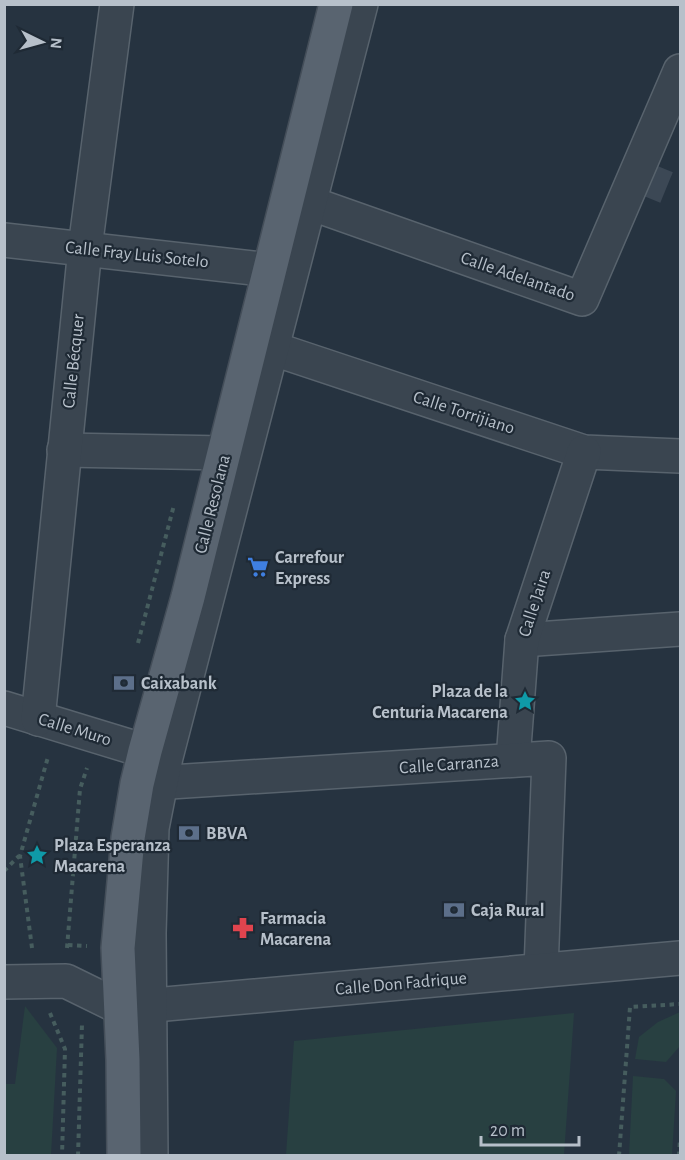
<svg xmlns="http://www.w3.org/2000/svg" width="685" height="1160" font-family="'Alegreya Sans',sans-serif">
<rect width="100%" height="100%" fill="#263340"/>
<g fill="#284041">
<polygon points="25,1006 57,1048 51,1155 5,1155 5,1084 15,1084"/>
<polygon points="680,1012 680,1046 666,1062 635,1059 639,1037 658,1022"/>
<polygon points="574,1013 564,1155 286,1155 294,1041"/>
<polygon points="633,1076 664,1079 676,1091 672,1155 629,1155"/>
</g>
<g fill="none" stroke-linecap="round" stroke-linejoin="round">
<polyline stroke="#3c4855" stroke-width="33" stroke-dasharray="33 16" stroke-linecap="butt" points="636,175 680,193"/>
<defs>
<g id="minor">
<polyline points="290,196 582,299 680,71"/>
<polyline points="4,240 270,270"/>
<polyline points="253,342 584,452 680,456"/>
<polyline points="64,450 225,453"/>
<polyline points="522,640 680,629"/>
<polyline points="4,708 145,751"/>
<polyline points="38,719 85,248 117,4"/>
<polyline points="513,760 522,640 584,452"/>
<polyline points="139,784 549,758 541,970"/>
<polyline points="4,982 66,981 121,1008 680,958"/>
<polyline points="151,1156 149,933 152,828 166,757 361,4"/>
</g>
<polyline id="major" points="124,1156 123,1060 118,948 128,838 137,784 145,751 188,597 336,4"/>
</defs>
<use href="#minor" stroke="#58636d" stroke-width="36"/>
<use href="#major" stroke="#444e59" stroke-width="36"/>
<g stroke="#465d5e" stroke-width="4" stroke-dasharray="4.5 4.5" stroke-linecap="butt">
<polyline points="138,643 174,505"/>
<polyline points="4,871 19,856"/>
<polyline points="68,945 87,946"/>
<polyline points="32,948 20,856 48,757"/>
<polyline points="67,948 80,789 87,768"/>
<polyline points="50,1013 65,1049 62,1156"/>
<polyline points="78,1156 82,1024"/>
<polyline points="619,1156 630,1007 680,1004"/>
<polyline points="679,1156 680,1139"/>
</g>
<use href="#minor" stroke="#3a4550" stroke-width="33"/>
<use href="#major" stroke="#596470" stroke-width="33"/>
</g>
<defs>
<symbol id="supermarket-bare" viewBox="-9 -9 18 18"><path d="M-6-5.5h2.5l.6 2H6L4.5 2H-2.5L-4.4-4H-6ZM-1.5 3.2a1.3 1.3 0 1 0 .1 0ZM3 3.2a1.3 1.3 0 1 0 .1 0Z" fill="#3f7fe0" stroke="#1f2a35" stroke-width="2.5" paint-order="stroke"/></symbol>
<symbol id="bank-bare" viewBox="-9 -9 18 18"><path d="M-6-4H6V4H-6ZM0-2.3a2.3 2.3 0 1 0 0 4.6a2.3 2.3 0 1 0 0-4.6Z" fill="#5c6f8a" stroke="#1f2a35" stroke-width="2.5" paint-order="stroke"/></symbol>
<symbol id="sight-bare" viewBox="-9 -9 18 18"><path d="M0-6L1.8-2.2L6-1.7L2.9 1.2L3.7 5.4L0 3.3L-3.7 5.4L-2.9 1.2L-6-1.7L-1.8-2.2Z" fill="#0f9aa8" stroke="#1f2a35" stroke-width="2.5" paint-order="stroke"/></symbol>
<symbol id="pharmacy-bare" viewBox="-9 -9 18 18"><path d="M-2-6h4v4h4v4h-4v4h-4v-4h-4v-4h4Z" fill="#e0444e" stroke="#1f2a35" stroke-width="2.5" paint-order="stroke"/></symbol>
</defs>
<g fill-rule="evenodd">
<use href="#supermarket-bare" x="243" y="552" width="30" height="30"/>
<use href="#bank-bare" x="109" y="668" width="30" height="30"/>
<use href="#sight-bare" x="510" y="686" width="30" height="30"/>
<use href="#bank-bare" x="174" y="818" width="30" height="30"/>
<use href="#sight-bare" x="22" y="840" width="30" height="30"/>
<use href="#bank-bare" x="439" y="895" width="30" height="30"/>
<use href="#pharmacy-bare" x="228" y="913" width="30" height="30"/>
</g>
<g text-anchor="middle" stroke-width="4.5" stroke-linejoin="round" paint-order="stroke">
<g font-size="18" fill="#b7c0ca" stroke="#1f2a35">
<text transform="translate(137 254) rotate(6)" y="6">Calle Fray Luis Sotelo</text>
<text transform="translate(518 276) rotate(19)" y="6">Calle Adelantado</text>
<text transform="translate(73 361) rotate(-84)" y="6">Calle Bécquer</text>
<text transform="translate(464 412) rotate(18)" y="6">Calle Torrijiano</text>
<text transform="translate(212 504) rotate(-76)" y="6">Calle Resolana</text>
<text transform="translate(534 603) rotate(-72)" y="6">Calle Jaira</text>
<text transform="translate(75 729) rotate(17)" y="6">Calle Muro</text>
<text transform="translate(449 764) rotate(-4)" y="6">Calle Carranza</text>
<text transform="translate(401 983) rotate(-5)" y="6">Calle Don Fadrique</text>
</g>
<g font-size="18" font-weight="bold" fill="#b7c0ca" stroke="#1f2a35" text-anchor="start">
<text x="275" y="563">Carrefour<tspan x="275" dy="21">Express</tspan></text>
<text x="141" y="689">Caixabank</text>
<text x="508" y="697" text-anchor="end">Plaza de la<tspan x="508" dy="21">Centuria Macarena</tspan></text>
<text x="206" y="839">BBVA</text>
<text x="54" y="851">Plaza Esperanza<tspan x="54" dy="21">Macarena</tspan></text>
<text x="471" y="916">Caja Rural</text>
<text x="260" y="924">Farmacia<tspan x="260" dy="21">Macarena</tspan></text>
</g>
</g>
<rect width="685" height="1160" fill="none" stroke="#b7c0ca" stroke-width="12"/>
<g transform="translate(42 42) rotate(95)" stroke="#1f2a35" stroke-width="4.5" paint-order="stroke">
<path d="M0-4.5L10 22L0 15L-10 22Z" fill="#b7c0ca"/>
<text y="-9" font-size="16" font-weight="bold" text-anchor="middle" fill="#b7c0ca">N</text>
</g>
<path d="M481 1136v9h98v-9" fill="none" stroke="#b7c0ca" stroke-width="3"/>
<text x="490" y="1136" font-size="18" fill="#b7c0ca" stroke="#1f2a35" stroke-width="4.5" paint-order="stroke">20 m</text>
</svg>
